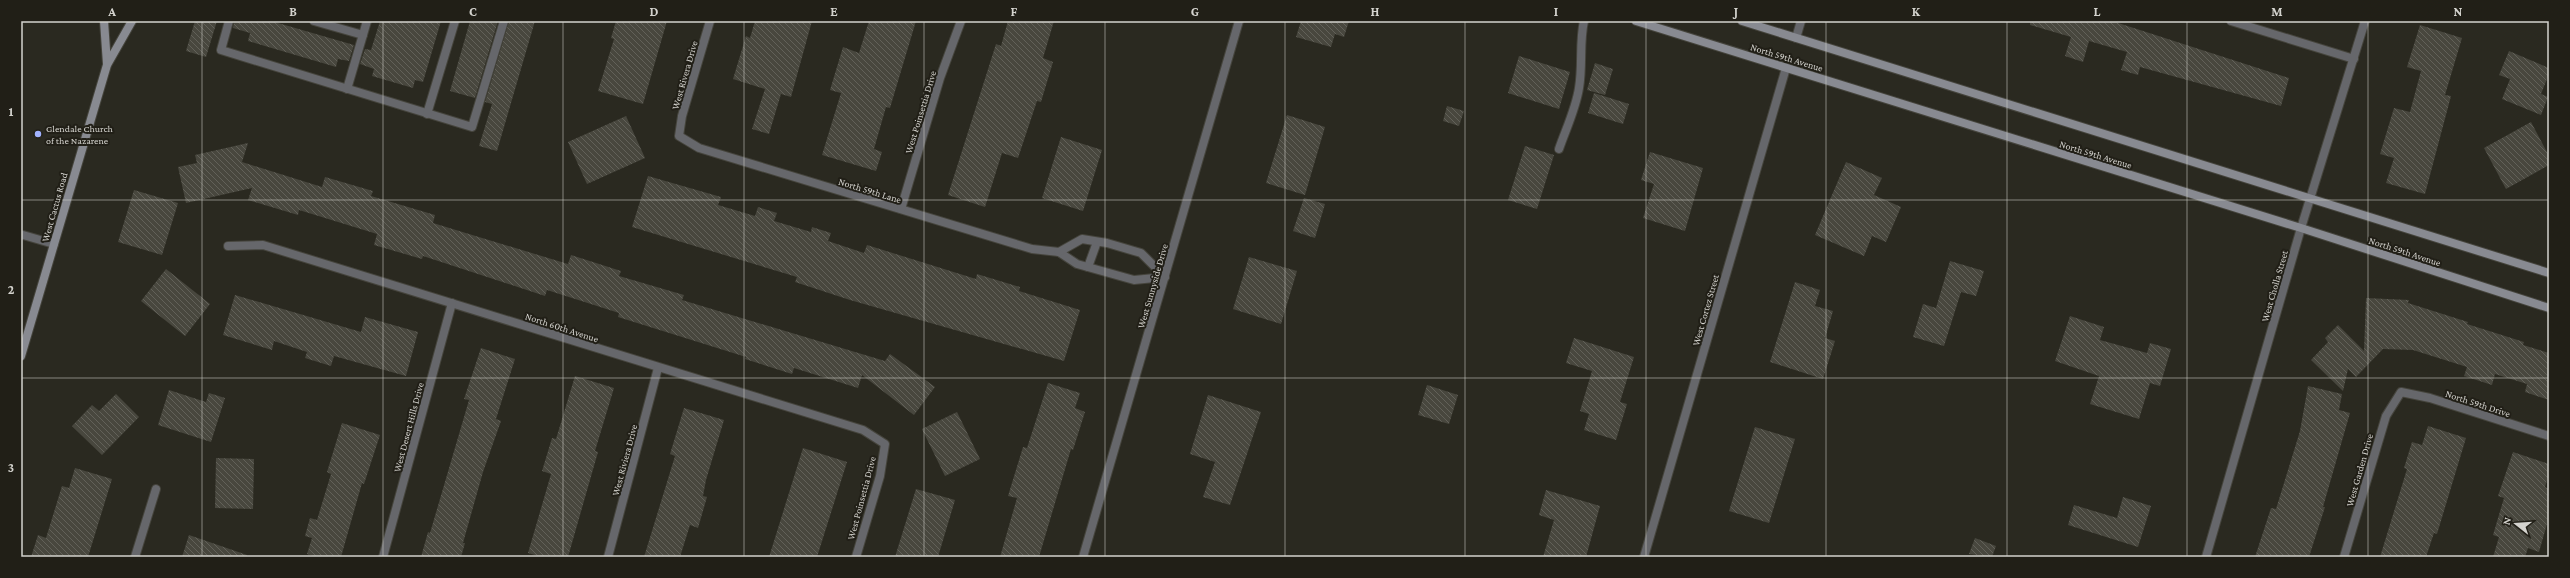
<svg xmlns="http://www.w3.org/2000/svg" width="2570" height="578" font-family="'Crimson Pro',serif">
<defs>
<pattern id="building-back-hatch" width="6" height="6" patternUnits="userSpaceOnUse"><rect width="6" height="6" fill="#48473e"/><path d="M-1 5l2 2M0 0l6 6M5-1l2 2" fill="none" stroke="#626159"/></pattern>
</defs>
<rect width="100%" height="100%" fill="#2a2920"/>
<g fill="url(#building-back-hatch)">
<polygon points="195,21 217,21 206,57 186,51"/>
<polygon points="234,21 271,21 354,45 349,61 338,59 336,67 248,41 250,33 233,28"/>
<polygon points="380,21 441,21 423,82 415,80 413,88 372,76 374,69 360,64 365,49 371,50"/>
<polygon points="470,21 498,21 475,98 450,91"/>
<polygon points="509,21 535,21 497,151 479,146 492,104 485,102"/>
<polygon points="616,21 667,21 643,104 598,91 614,39 611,38"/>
<polygon points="755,21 812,21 791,97 781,94 769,134 752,129 765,89 733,79 746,36 750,38"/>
<polygon points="869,21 916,21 890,108 886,107 874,149 882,152 876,171 822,155 841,93 830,90 843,47 859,53"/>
<polygon points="1008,21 1054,21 1043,58 1053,62 1041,102 1037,101 1018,158 1002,153 985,207 948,195 996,44 1001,46"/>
<polygon points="1301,21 1349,21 1344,37 1335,34 1331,47 1296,37"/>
<polygon points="2030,21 2112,21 2289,78 2281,106 2140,67 2138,75 2121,70 2127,52 2089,41 2083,62 2065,56 2071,37 2030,25"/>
<polygon points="2420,25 2462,38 2445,95 2451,96 2425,194 2386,183 2394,158 2380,154 2394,108 2410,112 2421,71 2407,67"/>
<polygon points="2509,51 2549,68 2549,74 2541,94 2548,97 2541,115 2502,99 2510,79 2499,75"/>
<polygon points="1519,56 1570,72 1559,109 1508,93"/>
<polygon points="1595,63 1613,69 1605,95 1587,90"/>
<polygon points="1594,93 1629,104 1623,124 1588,113"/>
<polygon points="1447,106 1464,111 1459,126 1443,121"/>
<polygon points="1287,115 1325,127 1305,195 1266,183"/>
<polygon points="626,116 645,158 587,184 568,142"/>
<polygon points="2531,122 2549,156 2549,165 2506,189 2484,148"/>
<polygon points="1061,137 1102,150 1083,211 1042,198"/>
<polygon points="248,143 242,162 322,187 325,177 373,191 371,196 435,215 433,223 568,264 571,255 621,271 619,276 684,295 682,300 885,361 890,354 935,387 914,415 862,375 858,388 794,368 792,374 745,359 746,357 618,317 619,313 547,290 545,296 423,256 422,259 374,245 377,234 299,210 298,215 248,200 252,188 186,203 178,167 197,163 195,155"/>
<polygon points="1525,146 1554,155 1537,209 1508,200"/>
<polygon points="1650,152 1703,168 1685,231 1643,218 1654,184 1641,180"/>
<polygon points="1846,162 1882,178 1874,195 1901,207 1886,242 1872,236 1864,256 1815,235"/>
<polygon points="648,176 721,197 718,205 755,216 758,207 777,213 774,221 811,232 812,227 831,233 828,241 864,253 867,245 976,279 977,274 1020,287 1019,291 1080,310 1064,361 850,300 795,282 797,277 632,227"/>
<polygon points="134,190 178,203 162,255 118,242"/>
<polygon points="1304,198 1325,204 1315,238 1293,231"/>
<polygon points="1249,257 1297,271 1281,324 1233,309"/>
<polygon points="1950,261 1984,271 1976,296 1961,292 1944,346 1913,337 1923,304 1936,308"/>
<polygon points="166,269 210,304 185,336 141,301"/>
<polygon points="1795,282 1820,290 1815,306 1833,311 1825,338 1835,341 1823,379 1770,362"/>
<polygon points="235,295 361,332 365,317 418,332 406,376 334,356 331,366 305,358 307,352 274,341 272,350 223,335"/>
<polygon points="2366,298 2409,300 2408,303 2468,322 2467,324 2524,342 2523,345 2549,353 2549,400 2525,392 2527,384 2495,374 2492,385 2464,376 2467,367 2413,350 2383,349 2356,377 2348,369 2343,391 2311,360 2328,342 2325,338 2338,325 2364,351"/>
<polygon points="2070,316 2104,327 2100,340 2147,353 2150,343 2171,349 2160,386 2150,383 2139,419 2090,404 2099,376 2055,361"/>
<polygon points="1574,338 1634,357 1620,402 1627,404 1616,440 1584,430 1589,414 1580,411 1592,371 1566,363"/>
<polygon points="481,348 515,359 496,419 501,421 483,472 463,543 465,543 461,557 421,557 428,532 430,533 469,400 464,399"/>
<polygon points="575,376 614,388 595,451 598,452 568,557 542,557 528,553 551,474 542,471 552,438 556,439"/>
<polygon points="1048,383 1080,393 1075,408 1085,412 1073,450 1071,449 1039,557 1000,557 1017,498 1008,496 1023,447 1027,448"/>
<polygon points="1427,385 1458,395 1449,424 1418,415"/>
<polygon points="2308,386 2342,394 2339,410 2350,413 2323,507 2325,507 2309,557 2255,557 2271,508 2276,509 2300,431"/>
<polygon points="169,390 206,402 209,393 225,398 211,442 158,425"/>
<polygon points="116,394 139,417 102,455 72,426 92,405 99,411"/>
<polygon points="1208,395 1261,412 1230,505 1203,497 1215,462 1190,454"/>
<polygon points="684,408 724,420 706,480 703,496 707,497 698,528 690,525 680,557 644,557 675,456 670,454"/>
<polygon points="957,412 980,459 945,476 922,429"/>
<polygon points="342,423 380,435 364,484 362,483 341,557 317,557 307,554 312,538 305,536 310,518 317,520 331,474 327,472"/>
<polygon points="2428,426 2466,438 2437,534 2434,533 2426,557 2380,557 2407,469 2404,468 2412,442 2422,445"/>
<polygon points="1755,427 1795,439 1769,523 1729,511"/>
<polygon points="803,448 847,462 817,557 769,557"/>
<polygon points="2513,452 2549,464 2549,474 2545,487 2549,489 2549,517 2539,552 2528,548 2525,557 2493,557 2499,537 2493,535 2504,498 2498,496"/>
<polygon points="216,458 254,459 253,509 215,508"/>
<polygon points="75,468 112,479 88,557 31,557 38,535 46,538 62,486 69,488"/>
<polygon points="916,489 955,500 938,557 895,557"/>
<polygon points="1546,490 1600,506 1586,557 1543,557 1554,520 1539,515"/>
<polygon points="2123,497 2151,506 2138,547 2068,525 2074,505 2117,518"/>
<polygon points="189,535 247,555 247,557 182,557"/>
<polygon points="1975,538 1996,546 1992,557 1969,554"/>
</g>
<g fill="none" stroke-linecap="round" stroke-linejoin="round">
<defs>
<g id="service">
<polyline points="229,21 221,50 472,127 504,21"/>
<polyline points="314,21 363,35"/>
<polyline points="347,89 367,21"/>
<polyline points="427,114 455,21"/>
<path d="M 1559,149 C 1566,129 1576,108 1579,88 C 1583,65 1579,43 1584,21"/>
<polyline points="23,235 54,244"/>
<polyline points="1088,267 1097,242"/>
</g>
<g id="minor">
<polyline points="710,21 682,116 679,136 699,148 1032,249 1059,252 1077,264 1134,280 1165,277"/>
<polyline points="2231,21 2354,59"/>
<polyline points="1796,38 1801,21"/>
<polyline points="901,209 940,78 961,21"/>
<polyline points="228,246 263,245 863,430 885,444 880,476 856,557"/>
<polyline points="1059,252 1082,239 1107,243 1141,253 1165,277"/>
<polyline points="135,557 156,489"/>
<polyline points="383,557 452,303"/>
<polyline points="608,557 658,368"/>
<polyline points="1083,557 1239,21"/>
<polyline points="1644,557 1786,68"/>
<polyline points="2344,557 2386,416 2401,392 2430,398 2549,436"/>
</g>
<polyline id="tertiary" points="2206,557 2301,228 2365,21"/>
<g id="secondary">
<polyline points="104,21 107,64"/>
<polyline points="1636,21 2301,228 2549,308"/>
<polyline points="1742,21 2549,273"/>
<polyline points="21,356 107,65 132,21"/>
</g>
</defs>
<use href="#service" stroke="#45443c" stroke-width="10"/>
<use href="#minor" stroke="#45443c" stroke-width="10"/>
<use href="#tertiary" stroke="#45443c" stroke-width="10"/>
<use href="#secondary" stroke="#45443c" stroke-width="10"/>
<use href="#service" stroke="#66676b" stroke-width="8"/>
<use href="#minor" stroke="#66676b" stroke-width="8"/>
<use href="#tertiary" stroke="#66676b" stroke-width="8"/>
<use href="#secondary" stroke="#888a91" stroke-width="8"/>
</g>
<path fill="none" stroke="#d4d3ce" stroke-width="1" stroke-opacity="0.55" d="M 202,21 L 202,557M 383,21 L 383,557M 563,21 L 563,557M 744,21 L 744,557M 924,21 L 924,557M 1105,21 L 1105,557M 1285,21 L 1285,557M 1465,21 L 1465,557M 1646,21 L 1646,557M 1826,21 L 1826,557M 2007,21 L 2007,557M 2187,21 L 2187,557M 2368,21 L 2368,557M 21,200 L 2549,200M 21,378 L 2549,378"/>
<circle fill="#a1b2fd" stroke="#211f17" stroke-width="1.5" cx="38" cy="134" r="4"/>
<g text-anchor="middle" stroke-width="4" stroke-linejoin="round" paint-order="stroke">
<g font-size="10" fill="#d4d3ce" stroke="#211f17">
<text transform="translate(1787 57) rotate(17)" y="4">North 59th Avenue</text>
<text transform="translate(684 75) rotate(-74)" y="4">West Rivera Drive</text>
<text transform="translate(920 112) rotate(-73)" y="4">West Poinsettia Drive</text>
<text transform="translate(2096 154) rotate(17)" y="4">North 59th Avenue</text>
<text transform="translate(870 190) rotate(17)" y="4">North 59th Lane</text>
<text transform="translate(54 207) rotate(-74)" y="4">West Cactus Road</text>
<text transform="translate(2405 251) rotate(18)" y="4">North 59th Avenue</text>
<text transform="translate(1152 286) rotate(-74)" y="4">West Sunnyside Drive</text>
<text transform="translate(2274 286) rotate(-74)" y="4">West Cholla Street</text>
<text transform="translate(1705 310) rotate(-74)" y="4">West Cortez Street</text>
<text transform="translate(562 327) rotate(18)" y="4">North 60th Avenue</text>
<text transform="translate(2478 403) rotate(18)" y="4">North 59th Drive</text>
<text transform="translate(408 427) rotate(-75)" y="4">West Desert Hills Drive</text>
<text transform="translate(624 460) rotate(-75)" y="4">West Riviera Drive</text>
<text transform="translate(2359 470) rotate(-74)" y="4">West Garden Drive</text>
<text transform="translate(861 498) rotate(-75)" y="4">West Poinsettia Drive</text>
</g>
<g font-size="10" fill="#d4d3ce" stroke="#211f17" text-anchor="start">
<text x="46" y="132">Glendale Church<tspan x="46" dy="12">of the Nazarene</tspan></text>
</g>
</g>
<rect width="2570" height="578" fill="none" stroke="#211f17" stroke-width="44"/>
<g transform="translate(2516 524) rotate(287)" stroke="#211f17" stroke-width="3" paint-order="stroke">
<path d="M0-3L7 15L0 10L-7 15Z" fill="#d4d3ce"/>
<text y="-6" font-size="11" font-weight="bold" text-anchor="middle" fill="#d4d3ce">N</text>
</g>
<rect x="22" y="22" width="2526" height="534" fill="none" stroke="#d4d3ce" stroke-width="1.5"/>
<g font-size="13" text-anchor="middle" font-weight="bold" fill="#d4d3ce">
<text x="112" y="16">A</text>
<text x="293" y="16">B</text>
<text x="473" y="16">C</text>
<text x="654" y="16">D</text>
<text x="834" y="16">E</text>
<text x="1014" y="16">F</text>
<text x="1195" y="16">G</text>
<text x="1375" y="16">H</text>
<text x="1556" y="16">I</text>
<text x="1736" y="16">J</text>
<text x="1916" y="16">K</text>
<text x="2097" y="16">L</text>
<text x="2277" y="16">M</text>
<text x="2458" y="16">N</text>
<text x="11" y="116">1</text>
<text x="11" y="294">2</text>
<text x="11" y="472">3</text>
</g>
</svg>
